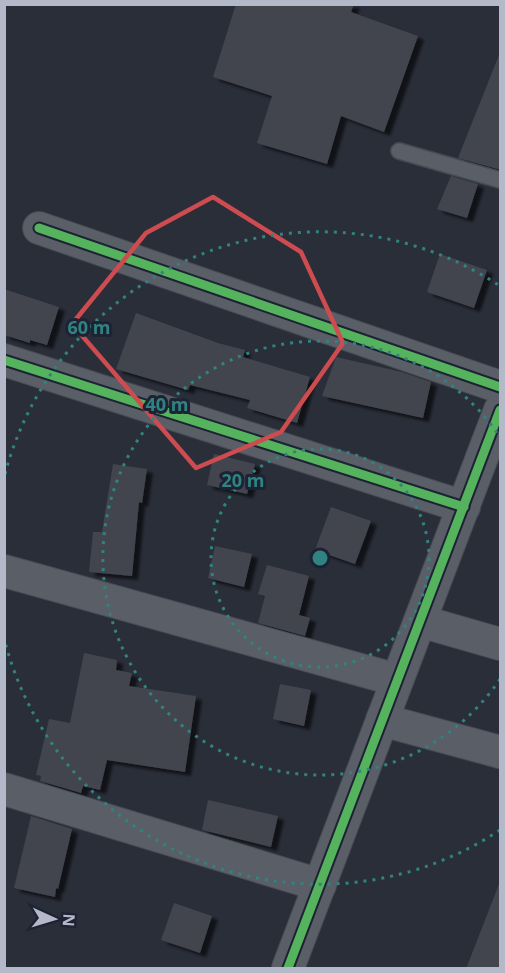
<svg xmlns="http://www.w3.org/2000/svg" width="505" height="973" font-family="'Open Sans',sans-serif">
<defs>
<filter id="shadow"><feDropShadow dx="6" dy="4" stdDeviation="1.5" flood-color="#0009"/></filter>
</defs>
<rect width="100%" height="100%" fill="#2a2e39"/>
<g fill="#42454e" filter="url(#shadow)">
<polygon points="236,4 354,4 351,12 418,36 384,132 341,116 327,164 257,143 272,96 213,77"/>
<polygon points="499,55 501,55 501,170 458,158"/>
<polygon points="451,176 478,184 467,218 437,209"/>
<polygon points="440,254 487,270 474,308 427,292"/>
<polygon points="4,289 59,307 47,345 30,340 30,343 4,335"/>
<polygon points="136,313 218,343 245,350 243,357 310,377 297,423 247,408 250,400 190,385 188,390 116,369"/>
<polygon points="336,357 402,372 431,382 423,418 322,396"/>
<polygon points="214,454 255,464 247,494 207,485"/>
<polygon points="113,464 147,469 142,503 139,502 132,576 89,572 93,532 102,532"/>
<polygon points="331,507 371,521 355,564 315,550"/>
<polygon points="215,546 252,554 244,587 208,578"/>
<polygon points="267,565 309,576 299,615 310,618 305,636 258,623 265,596 258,594"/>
<polygon points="84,653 117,660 116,670 132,673 129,686 196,696 185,772 107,760 100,790 83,786 81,793 40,781 41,776 36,775 49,719 70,723"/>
<polygon points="280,684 311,690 304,726 273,719"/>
<polygon points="208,800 278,816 271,847 202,830"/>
<polygon points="31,816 72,829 58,889 56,888 55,897 14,888"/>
<polygon points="499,884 501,885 501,969 466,969"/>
<polygon points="174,903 212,916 200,953 161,940"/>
</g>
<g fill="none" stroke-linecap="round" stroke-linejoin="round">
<defs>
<polyline id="service" points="399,151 500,180"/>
<g id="minor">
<polyline points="39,228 500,387"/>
<polyline points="4,360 464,507"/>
<polyline points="4,571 397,680"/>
<polyline points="420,621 500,644"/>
<polyline points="382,720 500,752"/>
<polyline points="4,789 320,885"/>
<polyline points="288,968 500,410"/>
</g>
</defs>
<use href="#service" stroke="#464a52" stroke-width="18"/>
<use href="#minor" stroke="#464a52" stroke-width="34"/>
<use href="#service" stroke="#5a5e67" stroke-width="15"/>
<use href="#minor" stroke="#5a5e67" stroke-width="32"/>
<defs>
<g id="cycleway">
<polyline points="39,228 500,387"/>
<polyline points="4,360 464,507"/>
<polyline points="288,968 500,410"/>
</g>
</defs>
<use href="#cycleway" stroke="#1d2334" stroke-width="13"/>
<use href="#cycleway" stroke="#56b35d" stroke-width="9"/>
</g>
<path fill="none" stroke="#ce4c50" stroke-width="4.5" stroke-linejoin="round" d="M 213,197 L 301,252 L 343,343 L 281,432 L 196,468 L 72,324 L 146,233 Z"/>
<g fill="none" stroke="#308380" stroke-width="3" stroke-dasharray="3 6">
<circle cx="320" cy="558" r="109"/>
<path d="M500 679A217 217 0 1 1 500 437"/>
<path d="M500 830A326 326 0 0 1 5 642M5 474A326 326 0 0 1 500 286"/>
</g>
<circle cx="320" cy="558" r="9" fill="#308380" stroke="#1d2334" stroke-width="3"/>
<g font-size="18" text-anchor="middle" font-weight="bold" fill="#308380" stroke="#1d2334" stroke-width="6" stroke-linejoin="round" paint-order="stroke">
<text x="89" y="334">60 m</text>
<text x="167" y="411">40 m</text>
<text x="243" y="487">20 m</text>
</g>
<rect width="505" height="973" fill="none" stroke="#b4b9ca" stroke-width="12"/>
<g transform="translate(54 919) rotate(94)" stroke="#1d2334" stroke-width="4.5" paint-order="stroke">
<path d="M0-4.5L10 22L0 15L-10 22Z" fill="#b4b9ca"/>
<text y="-9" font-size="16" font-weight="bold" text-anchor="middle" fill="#b4b9ca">N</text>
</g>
</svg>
